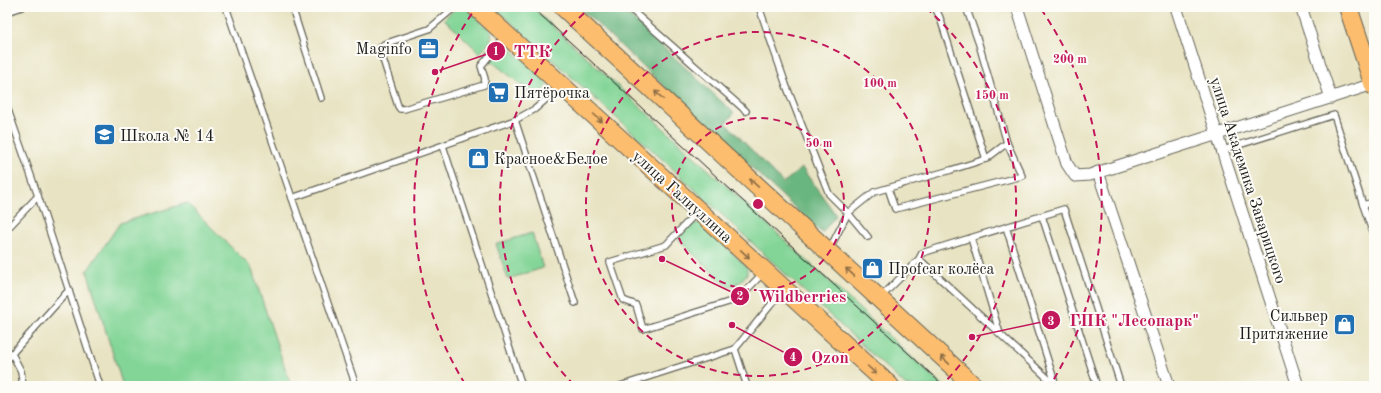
<svg xmlns="http://www.w3.org/2000/svg" width="1381" height="393" font-family="'Old Standard TT',serif">
<rect width="100%" height="100%" fill="#fdfcf7"/>
<filter id="ink" filterUnits="userSpaceOnUse"><feTurbulence type="fractalNoise" baseFrequency=".025" numOctaves="2"/><feDisplacementMap in="SourceGraphic" scale="8" xChannelSelector="R" yChannelSelector="G"/><feConvolveMatrix kernelMatrix="1 2 1 2 8 2 1 2 1" color-interpolation-filters="sRGB"/></filter>
<filter id="wash" filterUnits="userSpaceOnUse"><feTurbulence type="fractalNoise" baseFrequency=".012" numOctaves="4" result="noise"/><feDisplacementMap in="SourceGraphic" scale="16" xChannelSelector="R" yChannelSelector="G"/><feGaussianBlur stdDeviation="0.9" result="paint"/><feColorMatrix in="noise" values="0 0 0 0 0 0 0 0 0 0 0 0 0 0 0 0 0 1.4 0 .05"/><feComposite in="paint" operator="in"/></filter>
<g filter="url(#wash)">
<rect width="100%" height="100%" fill="#e8e3c2"/>
<g fill="#83d597" stroke="#50785a">
<path d="M 461,7 L 467,9 L 491,31 C 494,41 486,46 480,53 L 444,19 L 456,8 Z"/>
<polygon points="494,7 532,7 943,386 906,386 662,159"/>
<polygon points="503,43 544,77 547,86 538,98 491,61 490,58"/>
<polygon points="187,203 251,267 291,386 123,386 87,271 120,223"/>
<path d="M 699,223 L 741,261 L 747,268 L 747,274 L 739,283 L 728,287 L 679,240 C 680,229 690,224 699,223 Z"/>
<polygon points="532,233 543,268 508,279 496,244"/>
</g>
<polygon fill="#6ab680" stroke="#43694e" points="579,7 620,7 734,113 726,123 783,183 802,168 836,215 822,233"/>
</g>
<g filter="url(#ink)">
<g fill="none" stroke-linecap="round" stroke-linejoin="round">
<defs>
<g id="service">
<polyline points="226,7 292,198"/>
<polyline points="292,7 321,98"/>
<polyline points="455,7 429,29 384,44 381,47 380,50 398,106 400,109 404,109 484,85 485,79 481,66 505,37"/>
<polyline points="628,7 746,111"/>
<polyline points="759,7 786,85 829,194 848,213 868,237"/>
<polyline points="935,7 940,18 986,159"/>
<polyline points="7,12 22,7"/>
<polyline points="7,107 38,196 100,386"/>
<polyline points="515,120 575,303"/>
<polyline points="443,146 522,386"/>
<polyline points="1223,150 1334,115 1363,205 1374,202"/>
<polyline points="888,188 895,209 1022,176 1007,143"/>
<polyline points="1363,205 1374,236"/>
<polyline points="696,213 666,245 610,262 623,300 636,305 643,329 738,299 763,273"/>
<polyline points="1042,216 1097,386"/>
<polyline points="1006,227 1056,386"/>
<polyline points="7,229 38,196"/>
<polyline points="971,238 1000,334"/>
<polyline points="829,250 848,213 874,192 951,170 986,159 1007,143 979,44 966,7"/>
<polyline points="919,259 1056,386"/>
<polyline points="881,297 919,259 922,253 1064,209 1121,386"/>
<polyline points="735,349 783,290"/>
<polyline points="12,354 21,371 23,386"/>
<polyline points="7,359 69,290"/>
<polyline points="356,386 292,198 515,120 535,109 560,87"/>
<polyline points="620,386 735,349 747,386"/>
</g>
<g id="minor">
<polyline points="1017,7 1067,164 1075,176 1090,175 1373,84"/>
<polyline points="1176,7 1298,386"/>
<polyline points="1301,7 1331,98"/>
<polyline points="1098,172 1169,386"/>
</g>
<g id="primary">
<polyline points="476,7 890,386"/>
<polyline points="563,7 974,386"/>
<polyline points="1348,7 1374,86"/>
</g>
</defs>
<use href="#service" stroke="#636256" stroke-width="8"/>
<use href="#minor" stroke="#636256" stroke-width="13"/>
<use href="#primary" stroke="#636256" stroke-width="20"/>
<use href="#service" stroke="#fff" stroke-width="5.5"/>
<use href="#minor" stroke="#fff" stroke-width="11"/>
<use href="#primary" stroke="#fcbd6e" stroke-width="18"/>
<polyline stroke="#1c1c1c" stroke-width="1" points="532,7 944,386"/>
</g>
<defs><path id="oneway-shaft" d="M-6 0H5M1.5-3L5.5 0L1.5 3" fill="none" stroke-width="1.6" stroke-linecap="round" stroke-linejoin="round"/></defs>
<g stroke="#8c6c45">
<use href="#oneway-shaft" transform="translate(659 95) rotate(-137)"/>
<use href="#oneway-shaft" transform="translate(598 118) rotate(42)"/>
<use href="#oneway-shaft" transform="translate(754 183) rotate(-137)"/>
<use href="#oneway-shaft" transform="translate(745 254) rotate(43)"/>
<use href="#oneway-shaft" transform="translate(850 272) rotate(-137)"/>
<use href="#oneway-shaft" transform="translate(945 360) rotate(-137)"/>
<use href="#oneway-shaft" transform="translate(872 370) rotate(42)"/>
</g>
</g>
<g fill="none" stroke="#c2185b" stroke-width="2" stroke-dasharray="7 5">
<circle cx="758" cy="204" r="86"/>
<circle cx="758" cy="204" r="172"/>
<path d="M574 385A258 258 0 0 1 590 8M926 8A258 258 0 0 1 942 385"/>
<path d="M465 384A344 344 0 0 1 475 9M1041 9A344 344 0 0 1 1051 384"/>
</g>
<defs>
<symbol id="office-square" viewBox="-11 -11 22 22"><rect x="-9" y="-9" width="18" height="18" rx="4" fill="#1f6fb2" stroke="#fdfcf7"/><path d="M-6-3h4V-5.5h4V-3h4V5H-6ZM-1-4.5V-3h2v-1.5ZM-6 0V1H6V0Z" fill="#fff"/></symbol>
<symbol id="supermarket-square" viewBox="-11 -11 22 22"><rect x="-9" y="-9" width="18" height="18" rx="4" fill="#1f6fb2" stroke="#fdfcf7"/><path d="M-6-5.5h2.5l.6 2H6L4.5 2H-2.5L-4.4-4H-6ZM-1.5 3.2a1.3 1.3 0 1 0 .1 0ZM3 3.2a1.3 1.3 0 1 0 .1 0Z" fill="#fff"/></symbol>
<symbol id="school-square" viewBox="-11 -11 22 22"><rect x="-9" y="-9" width="18" height="18" rx="4" fill="#1f6fb2" stroke="#fdfcf7"/><path d="M0-5L7-2L0 1L-7-2ZM-4 1L0 2.5L4 1V4Q0 6-4 4Z" fill="#fff"/></symbol>
<symbol id="shop-square" viewBox="-11 -11 22 22"><rect x="-9" y="-9" width="18" height="18" rx="4" fill="#1f6fb2" stroke="#fdfcf7"/><path d="M-5-2.5h2.3a2.7 3.5 0 0 1 5.4 0H5L5.5 6h-11ZM-1.5-2.5h3a1.5 2.3 0 0 0-3 0Z" fill="#fff"/></symbol>
</defs>
<g fill-rule="evenodd">
<use href="#office-square" x="416" y="36" width="25" height="25"/>
<use href="#supermarket-square" x="486" y="80" width="25" height="25"/>
<use href="#school-square" x="92" y="122" width="25" height="25"/>
<use href="#shop-square" x="466" y="146" width="25" height="25"/>
<use href="#shop-square" x="860" y="256" width="25" height="25"/>
<use href="#shop-square" x="1332" y="312" width="25" height="25"/>
</g>
<g text-anchor="middle" stroke-width="4" stroke-linejoin="round" paint-order="stroke">
<g font-size="16" fill="#1c1c1c" stroke="#fdfcf7" text-anchor="start">
<text x="412" y="54" text-anchor="end">Maginfo</text>
<text x="514" y="98">Пятёрочка</text>
<text x="120" y="141">Школа № 14</text>
<text x="494" y="164">Красное&amp;Белое</text>
<text x="888" y="274">Проfcar колёса</text>
<text x="1328" y="321" text-anchor="end">Сильвер<tspan x="1328" dy="18">Притяжение</tspan></text>
</g>
<g font-size="16" fill="#1c1c1c" stroke="#fdfcf7">
<text transform="translate(1249 180) rotate(72)" y="6">улица Академика Заварицкого</text>
<text transform="translate(683 196) rotate(42)" y="6">улица Галиуллина</text>
</g>
</g>
<circle cx="758" cy="204" r="6" fill="#c2185b" stroke="#fdfcf7" stroke-width="2"/>
<g font-size="12" text-anchor="middle" font-weight="bold" fill="#c2185b" stroke="#fdfcf7" stroke-width="4" stroke-linejoin="round" paint-order="stroke">
<text x="1070" y="63">200 m</text>
<text x="880" y="87">100 m</text>
<text x="992" y="99">150 m</text>
<text x="819" y="147">50 m</text>
</g>
<path fill="none" stroke="#c2185b" stroke-width="1.5" d="M435 72L496 51M662 259L740 296M972 337L1051 320M732 325L793 357"/>
<g fill="#c2185b" stroke="#fdfcf7" stroke-width="1.5">
<circle cx="435" cy="72" r="4"/>
<circle cx="662" cy="259" r="4"/>
<circle cx="972" cy="337" r="4"/>
<circle cx="732" cy="325" r="4"/>
<circle cx="496" cy="51" r="10"/>
<circle cx="740" cy="296" r="10"/>
<circle cx="1051" cy="320" r="10"/>
<circle cx="793" cy="357" r="10"/>
</g>
<g font-size="12" text-anchor="middle" font-weight="bold" fill="#fff">
<text x="496" y="55">1</text>
<text x="740" y="300">2</text>
<text x="1051" y="325">3</text>
<text x="793" y="361">4</text>
</g>
<g font-size="17" text-anchor="middle" font-weight="bold" fill="#c2185b" stroke="#fdfcf7" stroke-width="4" stroke-linejoin="round" paint-order="stroke">
<text x="532" y="57">ТТК</text>
<text x="802" y="302">Wildberries</text>
<text x="1134" y="326">ГПК "Лесопарк"</text>
<text x="830" y="363">Ozon</text>
</g>
<rect width="1381" height="393" fill="none" stroke="#fdfcf7" stroke-width="24"/>
</svg>
